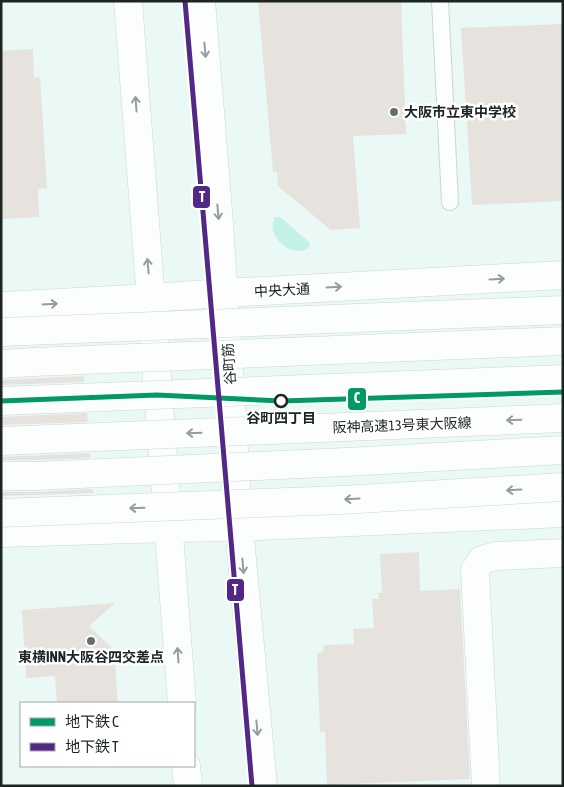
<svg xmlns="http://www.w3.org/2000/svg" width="564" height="787" font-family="'Asap Condensed','Noto Sans JP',sans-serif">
<rect width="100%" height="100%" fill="#eaf9f5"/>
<path fill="#c4f1e7" d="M 275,217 L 280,217 L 309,242 L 310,246 C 294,262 264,236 275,217 Z"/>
<g fill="#e6e2dd">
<polygon points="258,1 401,1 406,134 353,136 360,228 331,230 278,186 277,172 273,172"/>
<polygon points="563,24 563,201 472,205 461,28"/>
<polygon points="33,49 34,78 40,77 47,188 38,189 39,217 1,219 1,51"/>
<polygon points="84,376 84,382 1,385 1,380"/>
<polygon points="87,413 88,422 1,425 1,417"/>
<polygon points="90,453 91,458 36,460 1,460 1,457"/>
<polygon points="93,489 93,493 1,496 1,492 37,492"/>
<polygon points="419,552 420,591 460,589 470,779 327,785 325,731 320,732 317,653 323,652 324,645 354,644 353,629 374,628 372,599 379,599 378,593 382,593 380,554"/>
<polygon points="115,603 89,626 114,650 118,703 57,703 55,676 26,678 22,610"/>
</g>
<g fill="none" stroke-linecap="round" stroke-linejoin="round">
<defs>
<polyline id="service" points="440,1 450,202"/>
<polyline id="minor" points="486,786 475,570 482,560 496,556 563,553"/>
<g id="tertiary">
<polyline points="1,306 151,298 224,293 563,275"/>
<polyline points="1,533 169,528 239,527 563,513"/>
</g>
<g id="primary">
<polyline points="128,1 182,703"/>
<polyline points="201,1 219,223 239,527 263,786"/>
<polyline points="186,766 188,786"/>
</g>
<g id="motorway">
<polyline points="1,364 33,362"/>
<polyline points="1,476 36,476"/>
</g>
</defs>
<use href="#service" stroke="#cad6d3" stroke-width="18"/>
<use href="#minor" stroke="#cad6d3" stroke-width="29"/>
<use href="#tertiary" stroke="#cad6d3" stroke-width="29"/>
<use href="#primary" stroke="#cad6d3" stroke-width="29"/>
<use href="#motorway" stroke="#cad6d3" stroke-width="29"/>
<use href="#service" stroke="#fcfefe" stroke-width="16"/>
<use href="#minor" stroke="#fcfefe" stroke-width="28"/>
<use href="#tertiary" stroke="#fcfefe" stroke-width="28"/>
<use href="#primary" stroke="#fcfefe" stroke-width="28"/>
<use href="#motorway" stroke="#fcfefe" stroke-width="28"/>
<defs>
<g id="primary-bridge">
<polyline points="1,332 563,310"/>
<polyline points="1,513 342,500 563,487"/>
</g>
<g id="motorway-bridge">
<polyline points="33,362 563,341"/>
<polyline points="1,401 563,379"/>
<polyline points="1,441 563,418"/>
<polyline points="36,476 346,462 563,450"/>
</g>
</defs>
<use href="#primary-bridge" stroke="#cad6d3" stroke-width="29" stroke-linecap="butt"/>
<use href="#motorway-bridge" stroke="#cad6d3" stroke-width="29" stroke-linecap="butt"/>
<use href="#primary-bridge" stroke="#fcfefe" stroke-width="28"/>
<use href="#motorway-bridge" stroke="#fcfefe" stroke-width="28"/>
<defs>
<polyline id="metro-1" points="1,401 157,395 282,401 563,392"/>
<polyline id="metro-2" points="185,1 252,786"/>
</defs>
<use href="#metro-1" stroke="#fff" stroke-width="9"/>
<use href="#metro-2" stroke="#fff" stroke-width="9"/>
<use href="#metro-1" stroke="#019a66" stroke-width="5"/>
<use href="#metro-2" stroke="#522886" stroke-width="5"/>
</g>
<defs><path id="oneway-shaft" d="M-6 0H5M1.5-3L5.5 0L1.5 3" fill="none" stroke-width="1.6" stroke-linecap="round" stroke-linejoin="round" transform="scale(1.25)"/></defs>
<g stroke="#979c9b">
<use href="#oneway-shaft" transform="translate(205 50) rotate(85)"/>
<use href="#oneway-shaft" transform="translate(136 104) rotate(-94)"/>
<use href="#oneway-shaft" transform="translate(218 212) rotate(85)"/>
<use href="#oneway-shaft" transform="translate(148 266) rotate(-95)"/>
<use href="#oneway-shaft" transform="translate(497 279) rotate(-3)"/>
<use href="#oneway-shaft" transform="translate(334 287) rotate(-3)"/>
<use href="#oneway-shaft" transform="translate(50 304) rotate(-3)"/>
<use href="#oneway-shaft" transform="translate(514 420) rotate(178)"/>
<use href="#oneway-shaft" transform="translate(194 433) rotate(178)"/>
<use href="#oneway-shaft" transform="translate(514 490) rotate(177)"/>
<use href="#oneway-shaft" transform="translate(352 499) rotate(177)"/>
<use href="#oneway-shaft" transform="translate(137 508) rotate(178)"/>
<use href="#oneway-shaft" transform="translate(243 566) rotate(85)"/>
<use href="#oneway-shaft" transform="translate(178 655) rotate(-94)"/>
<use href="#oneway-shaft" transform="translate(257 728) rotate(85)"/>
</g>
<g fill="#646f6c" stroke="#fff" stroke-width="2">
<circle cx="394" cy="112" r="5"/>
<circle cx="91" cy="641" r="5"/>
</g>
<circle fill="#fff" stroke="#1c2523" stroke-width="2.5" cx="281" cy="401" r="6"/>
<g text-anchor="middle" stroke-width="5" stroke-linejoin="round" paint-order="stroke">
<g font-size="14" font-weight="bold" fill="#1c2523" stroke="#fff" text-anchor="start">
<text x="404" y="117">大阪市立東中学校</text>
<text x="91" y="662" text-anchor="middle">東横INN大阪谷四交差点</text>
</g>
<g font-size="14" fill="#1c2523" stroke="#fff">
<text transform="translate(282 290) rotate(-3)" y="5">中央大通</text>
<text transform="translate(229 364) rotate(-94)" y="5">谷町筋</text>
<text transform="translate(402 425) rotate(-2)" y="5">阪神高速13号東大阪線</text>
</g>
<g font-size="14" font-weight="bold" fill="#1c2523" stroke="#fff">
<text x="281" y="423">谷町四丁目</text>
</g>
</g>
<g stroke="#fff" stroke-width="2">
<rect x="192" y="185" width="19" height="24" rx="5" fill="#522886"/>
<rect x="347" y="387" width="20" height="24" rx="5" fill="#019a66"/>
<rect x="226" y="578" width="19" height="24" rx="5" fill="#522886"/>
</g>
<g font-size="14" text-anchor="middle" font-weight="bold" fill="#fff">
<text x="202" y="202">T</text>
<text x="357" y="403">C</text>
<text x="235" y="595">T</text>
</g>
<rect width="564" height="787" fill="none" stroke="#1c2523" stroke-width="5"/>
<rect x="20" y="702" width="175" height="65" fill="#ffffff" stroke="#a4a8a7"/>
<rect x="30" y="718" width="25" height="8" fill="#019a66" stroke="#a4a8a7"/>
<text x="65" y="727" font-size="15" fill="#1c2523">地下鉄 C</text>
<rect x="30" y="743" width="25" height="8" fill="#522886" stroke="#a4a8a7"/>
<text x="65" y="752" font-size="15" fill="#1c2523">地下鉄 T</text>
</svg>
